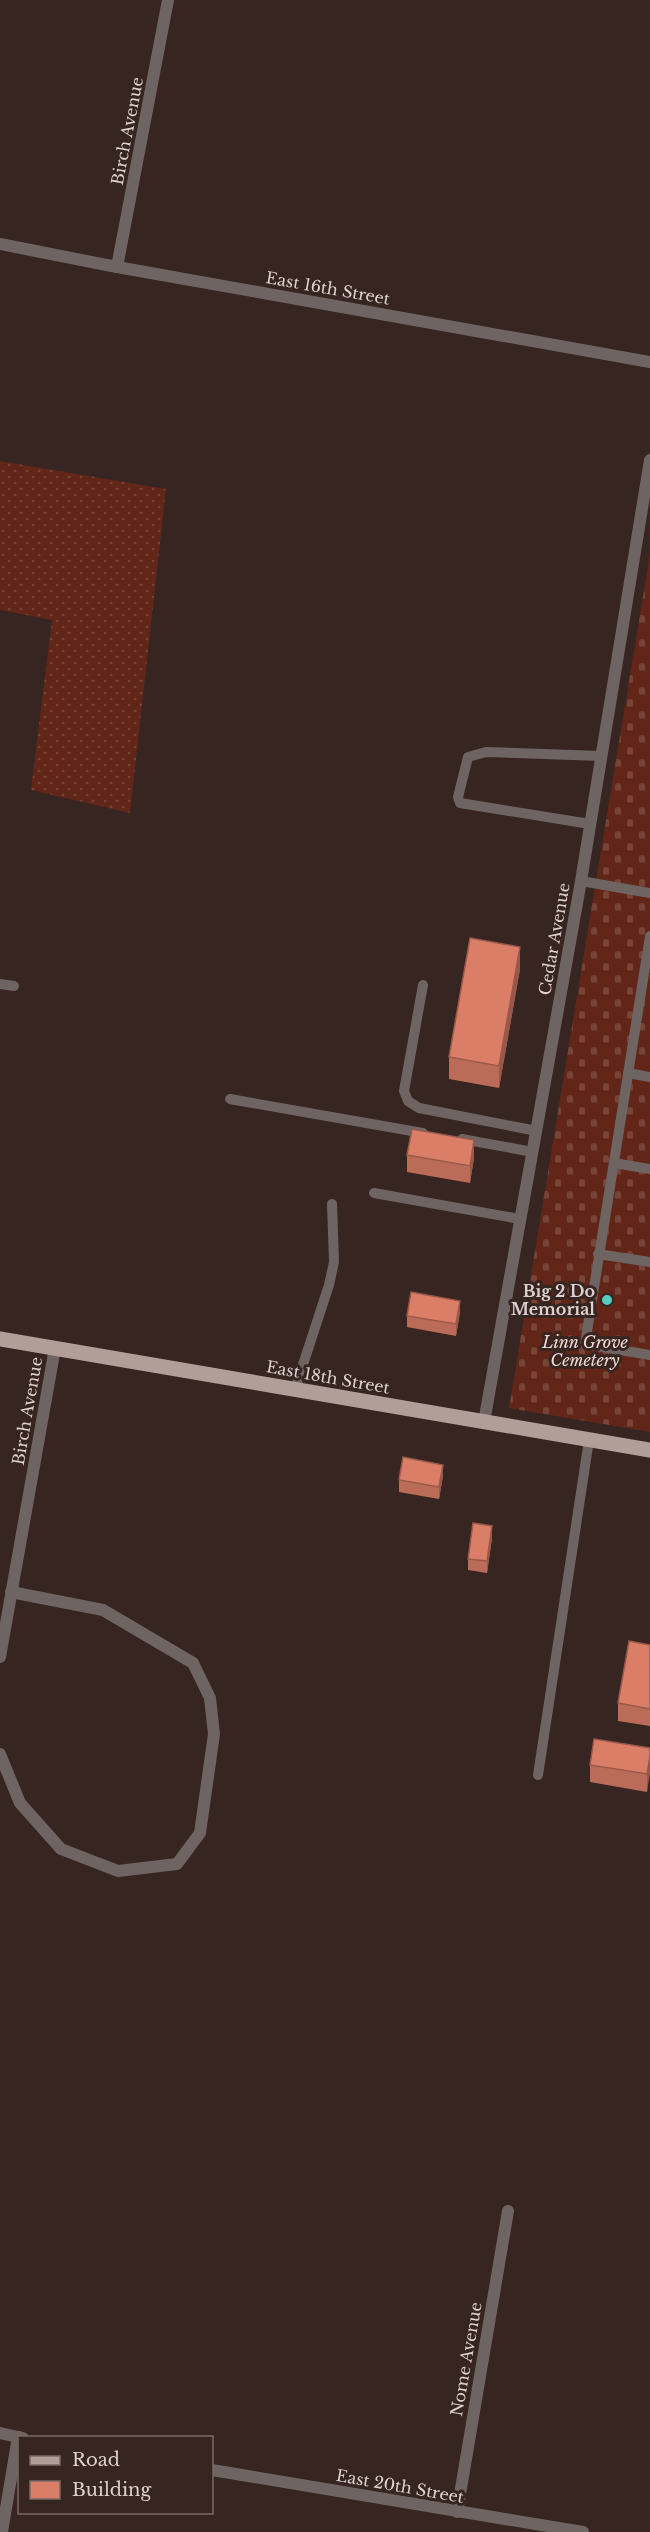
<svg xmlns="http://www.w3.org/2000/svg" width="650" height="2532" font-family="'Libre Baskerville',serif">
<defs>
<pattern id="grass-dots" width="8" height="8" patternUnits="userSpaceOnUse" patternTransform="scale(1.5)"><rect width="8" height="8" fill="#612618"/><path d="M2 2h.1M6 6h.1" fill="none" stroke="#774438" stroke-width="1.8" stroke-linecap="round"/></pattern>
<pattern id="cemetery-stones" width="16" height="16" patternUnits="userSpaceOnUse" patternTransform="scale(1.5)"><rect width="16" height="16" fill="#612618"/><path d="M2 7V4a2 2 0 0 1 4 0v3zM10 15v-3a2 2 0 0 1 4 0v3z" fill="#774438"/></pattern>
</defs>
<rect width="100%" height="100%" fill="#372521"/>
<polygon fill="url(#grass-dots)" points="0,461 166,489 130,813 31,790 52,620 0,610"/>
<polygon fill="url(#cemetery-stones)" points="650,554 650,1432 509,1408"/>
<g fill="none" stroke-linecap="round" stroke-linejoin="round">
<g stroke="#6e6462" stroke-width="10">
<polyline points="590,824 460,803 458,797 468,757 486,752 601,756"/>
<polyline points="581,881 650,893"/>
<polyline points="650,936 585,1344 650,1355"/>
<polyline points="0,984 14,986"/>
<polyline points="423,985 404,1091 408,1101 419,1108 537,1131"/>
<polyline points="628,1073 650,1077"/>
<polyline points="230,1099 423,1133"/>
<polyline points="462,1139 533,1152"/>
<polyline points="614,1163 650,1169"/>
<polyline points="374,1193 520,1219"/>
<polyline points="598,1254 650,1262"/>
<polyline points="295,1389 329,1285 334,1262 332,1204"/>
<polyline points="538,1775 589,1440"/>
</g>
<g stroke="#6e6462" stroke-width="12">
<polyline points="117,267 168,0"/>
<polyline points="484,1422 581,881 650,460"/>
<polyline points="0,1657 55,1348"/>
<polyline points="0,1754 20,1803 61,1849 118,1871 177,1864 200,1833 214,1734 210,1698 193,1663 103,1610 11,1592"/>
<polyline points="457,2512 508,2211"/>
<polyline points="2,2532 18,2437"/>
</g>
<g stroke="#6e6462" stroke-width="12">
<polyline points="0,244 117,267 650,362"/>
<polyline points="0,2433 23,2438"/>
<polyline points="212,2470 583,2532"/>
</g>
<polyline stroke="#b19e99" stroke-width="15" points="0,1339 650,1450"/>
</g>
<g fill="#bb6c59">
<polygon points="520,969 499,1088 449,1079 449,1057"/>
<polygon points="407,1155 474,1158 470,1183 407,1172"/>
<polygon points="460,1312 456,1336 407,1327 407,1316"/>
<polygon points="443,1476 439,1499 399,1492 399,1480"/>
<polygon points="492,1538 487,1573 468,1570 468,1559"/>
<polygon points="650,1645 650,1726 618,1721 618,1703"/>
<polygon points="650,1748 647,1792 590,1782 590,1765"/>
</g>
<g fill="#995849">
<polygon points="520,947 520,969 499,1088 499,1066"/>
<polygon points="474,1140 474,1158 470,1183 470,1166"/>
<polygon points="460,1301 460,1312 456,1336 456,1324"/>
<polygon points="443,1465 443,1476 439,1499 439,1487"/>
<polygon points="492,1526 492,1538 487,1573 487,1561"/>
<polygon points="650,1756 650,1773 647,1792 647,1774"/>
</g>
<g fill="#da7e68" stroke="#995849" stroke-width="1.5">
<polygon points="470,938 520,947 499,1066 449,1057"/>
<polygon points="412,1129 474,1140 470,1166 407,1155"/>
<polygon points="411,1292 460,1301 456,1324 407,1316"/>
<polygon points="403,1457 443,1465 439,1487 399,1480"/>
<polygon points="473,1523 492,1526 487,1561 468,1559"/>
<polygon points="629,1641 650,1645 650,1709 618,1703"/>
<polygon points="594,1739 650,1748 650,1756 647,1774 590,1765"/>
</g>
<circle fill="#58cec0" stroke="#372521" stroke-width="2" cx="607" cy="1300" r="6"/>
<g text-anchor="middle" stroke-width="6" stroke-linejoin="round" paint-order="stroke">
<g font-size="16" fill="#ddd1ce" stroke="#372521">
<text transform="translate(127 131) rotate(-79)" y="6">Birch Avenue</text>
<text transform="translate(328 288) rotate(10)" y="6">East 16th Street</text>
<text transform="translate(554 939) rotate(-80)" y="6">Cedar Avenue</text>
<text transform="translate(328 1377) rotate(10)" y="6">East 18th Street</text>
<text transform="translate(27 1411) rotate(-80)" y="6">Birch Avenue</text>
<text transform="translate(466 2359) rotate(-80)" y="6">Nome Avenue</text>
<text transform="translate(400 2486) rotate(10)" y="6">East 20th Street</text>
</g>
<g font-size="16" font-weight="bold" fill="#ddd1ce" stroke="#372521" text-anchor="end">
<text x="595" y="1297">Big 2 Do<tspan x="595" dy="18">Memorial</tspan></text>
</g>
<g font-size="16" font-style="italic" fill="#f4dad4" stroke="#372521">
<text x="585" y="1348">Linn Grove<tspan x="585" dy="18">Cemetery</tspan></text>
</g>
</g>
<rect x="18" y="2436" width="195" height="78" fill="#372521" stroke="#796a66" stroke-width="1.5"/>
<rect x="30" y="2456" width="30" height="9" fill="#b19e99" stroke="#796a66" stroke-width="1.5"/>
<text x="72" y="2466" font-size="18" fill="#ddd1ce">Road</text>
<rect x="30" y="2481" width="30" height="18" fill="#da7e68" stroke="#796a66" stroke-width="1.5"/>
<text x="72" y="2496" font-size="18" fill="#ddd1ce">Building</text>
</svg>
